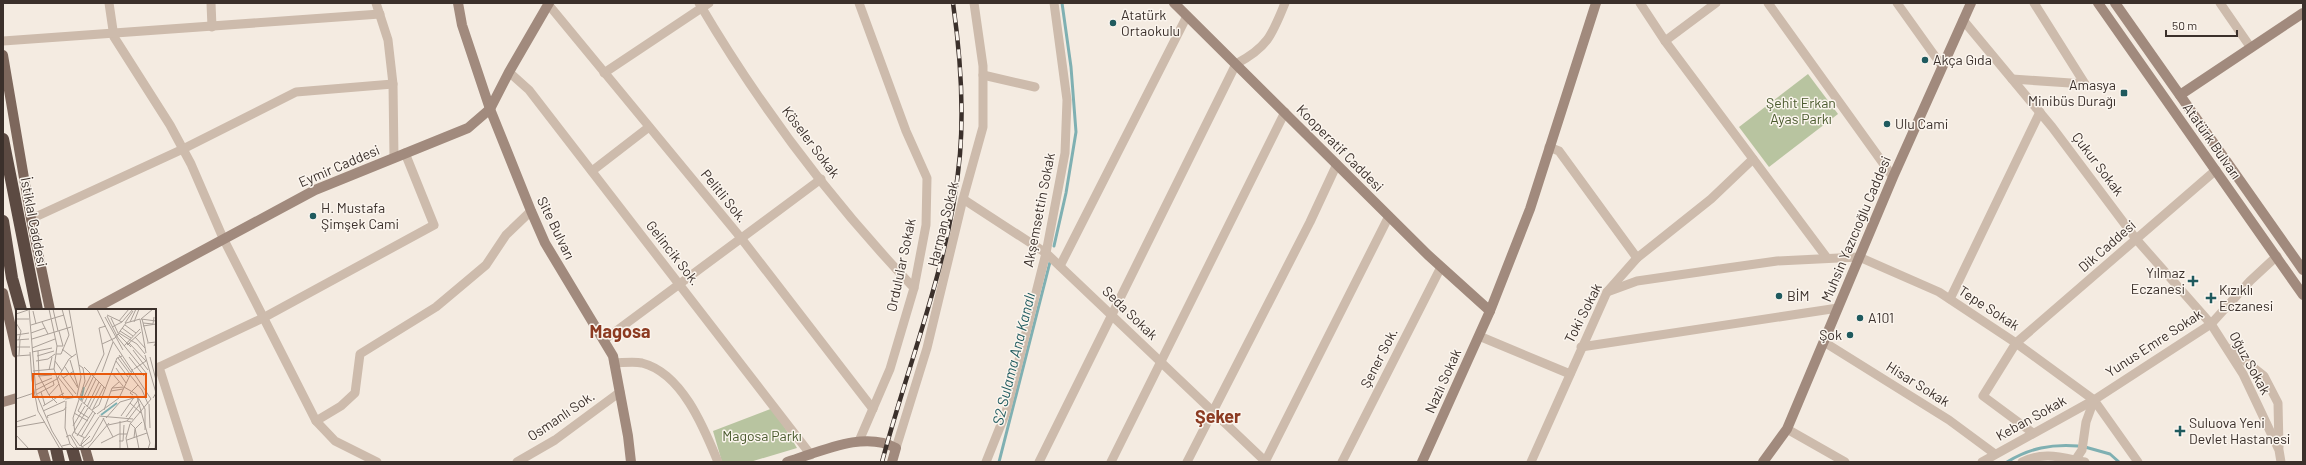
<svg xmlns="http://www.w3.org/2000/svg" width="2306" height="465" font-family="Barlow,sans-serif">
<rect width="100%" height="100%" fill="#f4ebe1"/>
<g fill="#b8c4a0">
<polygon points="1808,74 1838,114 1769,167 1739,127"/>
<polygon points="773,408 797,448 750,462 722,462 713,431"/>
</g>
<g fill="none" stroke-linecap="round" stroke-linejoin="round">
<g stroke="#7fb0b2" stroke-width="3">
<polyline points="1054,246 1066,193 1076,132 1071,67 1062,3"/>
<polyline points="2085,447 2110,454 2119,462"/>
<polyline points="999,462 1050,262"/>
<path d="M 2007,462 C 2030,448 2051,444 2078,446"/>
</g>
<g stroke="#cdbbac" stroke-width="9">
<polyline points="109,3 114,37 170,125 191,164 223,238 316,421 335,441 377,462"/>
<polyline points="211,3 212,27"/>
<polyline points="376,3 388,40 393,84 394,158"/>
<path d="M 699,3 C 759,105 832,202 914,288"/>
<polyline points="1640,3 1665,41 1827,258"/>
<polyline points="1768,3 1893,177"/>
<polyline points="1897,3 1942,66"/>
<polyline points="2034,3 2085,84"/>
<polyline points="2220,3 2251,48"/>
<polyline points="548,4 741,238 873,409"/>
<polyline points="1963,20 2052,127 2136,239 2211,324 2243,374 2279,450 2281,462"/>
<polyline points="3,41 380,14"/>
<polyline points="1665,41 1716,3"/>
<polyline points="509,72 529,90 811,455"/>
<polyline points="604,73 709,3"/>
<polyline points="983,75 1035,87"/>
<polyline points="2012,79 2085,84"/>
<polyline points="1549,147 1559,151 1637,258"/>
<polyline points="592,171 649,127"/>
<polyline points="963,199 1046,253 1266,462"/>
<polyline points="31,219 183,149 296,92 393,84"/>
<polyline points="1060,266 1187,16"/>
<polyline points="1607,292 1637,281 1720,269 1777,261 1859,257 1939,292 2016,343 2094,400 2138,462"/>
<polyline points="1950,299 2040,112"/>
<polyline points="1479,336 1570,374"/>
<polyline points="604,340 821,179"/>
<polyline points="1824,342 1949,420 1995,454"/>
<polyline points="1581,347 1838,308"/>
<polyline points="2230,349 2264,376 2278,403 2279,447"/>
<path d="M 614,363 C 622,363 633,361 642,363 C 682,373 704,428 718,462"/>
<polyline points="159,367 189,462"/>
<polyline points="155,369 263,318 434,225 405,153"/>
<polyline points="316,421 341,406 355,393 360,354 436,307 467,281 486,265 506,235 531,211"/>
<polyline points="1787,429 1845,462"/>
<polyline points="2033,433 1983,396 2016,343 2216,170"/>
<polyline points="859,441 890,369 914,288 926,225 927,178 906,131 859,3"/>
<polyline points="896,448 927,348 963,199 983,127 983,66 974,3"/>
<polyline points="517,462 555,440 620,392"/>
<polyline points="986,462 1006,412 1046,253 1065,153 1067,100 1054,3"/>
<path d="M 1039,462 L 1236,64 C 1268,47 1272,35 1285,3"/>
<polyline points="1111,462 1285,112"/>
<polyline points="1187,462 1310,222 1337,164"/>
<polyline points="1265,462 1389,216"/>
<polyline points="1342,462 1441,267"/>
<polyline points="1531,462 1607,292 1637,258 1711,199 1753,159"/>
<polyline points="1982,462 2094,400 2211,324 2250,281 2277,256"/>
<path d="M 2022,462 C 2044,451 2063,458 2085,462"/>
<polyline points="2074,462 2082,450 2086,422 2094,400"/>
</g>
<g stroke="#a18a7d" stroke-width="10">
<polyline points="458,3 462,25 490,109 531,211 545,243 613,356 628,436 631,462"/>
<polyline points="1174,3 1428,255 1490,311"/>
<polyline points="2098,3 2303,295"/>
<polyline points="2115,3 2303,270"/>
<polyline points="2180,95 2303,13"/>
<polyline points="92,310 315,190 468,128 490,109 509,72 549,3"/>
<polyline points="3,402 17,398"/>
<path d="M 787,462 C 820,452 864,430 896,448 L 892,462"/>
<polyline points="1422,462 1490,311 1530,209 1596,3"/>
<polyline points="1763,462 1787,429 1893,177 1971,3"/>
</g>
<g stroke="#7d675c" stroke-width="10">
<polyline points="3,55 31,219 50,310"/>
<polyline points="3,293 17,353"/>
<polyline points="42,448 46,462"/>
<polyline points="85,448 89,462"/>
</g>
<g stroke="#5c4a42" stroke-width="12">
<polyline points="3,139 37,310"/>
<polyline points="3,221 12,278 21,310"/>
<polyline points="56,448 59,462"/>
<polyline points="72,448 76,462"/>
</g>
<defs>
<path id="rail" d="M 882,462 C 909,360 951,260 960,154 C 964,104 960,52 953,3"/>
</defs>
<use href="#rail" stroke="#3b302b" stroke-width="4.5"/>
<use href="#rail" stroke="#fbf5ee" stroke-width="3" stroke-dasharray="9" stroke-linecap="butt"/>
</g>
<g fill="#1f5a5e" stroke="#fbf5ee" stroke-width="1.5">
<circle cx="1113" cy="23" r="4"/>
<circle cx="1925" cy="60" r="4"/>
<rect x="2120" y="89" width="8" height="8" rx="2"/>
<circle cx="1887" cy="124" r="4"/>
<circle cx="313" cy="216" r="4"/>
<path d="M2191 275h4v4h4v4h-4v4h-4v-4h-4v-4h4z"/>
<circle cx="1779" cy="296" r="4"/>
<path d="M2209 292h4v4h4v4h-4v4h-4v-4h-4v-4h4z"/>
<circle cx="1860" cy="318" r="4"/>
<circle cx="1850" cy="335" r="4"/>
<path d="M2178 425h4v4h4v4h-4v4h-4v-4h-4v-4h4z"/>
</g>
<g text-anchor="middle" stroke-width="3" stroke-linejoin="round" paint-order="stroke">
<g font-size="14" fill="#3b302b" stroke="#fbf5ee" text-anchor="start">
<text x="1121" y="20">Atatürk<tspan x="1121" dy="16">Ortaokulu</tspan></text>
<text x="1933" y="65">Akça Gıda</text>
<text x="2116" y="90" text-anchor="end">Amasya<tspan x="2116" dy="16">Minibüs Durağı</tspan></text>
<text x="1895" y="129">Ulu Cami</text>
<text x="321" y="213">H. Mustafa<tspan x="321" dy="16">Şimşek Cami</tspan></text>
<text x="2185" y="278" text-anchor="end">Yılmaz<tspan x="2185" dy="16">Eczanesi</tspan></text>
<text x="2219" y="295">Kızıklı<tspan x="2219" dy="16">Eczanesi</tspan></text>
<text x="1787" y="301">BİM</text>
<text x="1868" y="323">A101</text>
<text x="1842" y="340" text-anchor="end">Şok</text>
<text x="2189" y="428">Suluova Yeni<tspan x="2189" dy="16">Devlet Hastanesi</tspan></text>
</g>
<g font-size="14" fill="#4a5a2e" stroke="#fbf5ee">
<text x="1801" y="108">Şehit Erkan<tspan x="1801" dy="16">Ayas Parkı</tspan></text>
<text x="762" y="441">Magosa Parkı</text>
</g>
<g font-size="14" fill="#3b302b" stroke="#fbf5ee">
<text transform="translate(2212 141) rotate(55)" y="5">Atatürk Bulvarı</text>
<text transform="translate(811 142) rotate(53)" y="5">Köseler Sokak</text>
<text transform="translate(1340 148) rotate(45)" y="5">Kooperatif Caddesi</text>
<text transform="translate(2098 164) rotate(53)" y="5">Çukur Sokak</text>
<text transform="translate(339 166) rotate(-23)" y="5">Eymir Caddesi</text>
<text transform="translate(724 196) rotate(51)" y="5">Pelitli Sok.</text>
<text transform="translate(1039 210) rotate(-79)" y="5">Akşemsettin Sokak</text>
<text transform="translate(34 222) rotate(79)" y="5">İstiklal Caddesi</text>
<text transform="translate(943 224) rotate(-76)" y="5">Harman Sokak</text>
<text transform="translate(556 228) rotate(64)" y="5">Site Bulvarı</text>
<text transform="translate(1856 229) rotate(-67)" y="5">Muhsin Yazıcıoğlu Caddesi</text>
<text transform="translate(2107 246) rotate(-41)" y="5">Dik Caddesi</text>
<text transform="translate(673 253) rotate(52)" y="5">Gelincik Sok.</text>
<text transform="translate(901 265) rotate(-78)" y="5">Ordulular Sokak</text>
<text transform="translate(1989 308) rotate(33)" y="5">Tepe Sokak</text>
<text transform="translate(1130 313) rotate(44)" y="5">Seda Sokak</text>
<text transform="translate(1583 313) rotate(-63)" y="5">Toki Sokak</text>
<text transform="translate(2154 343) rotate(-33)" y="5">Yunus Emre Sokak</text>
<text transform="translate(1379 358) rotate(-63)" y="5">Şener Sok.</text>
<text transform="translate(2250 363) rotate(61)" y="5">Oğuz Sokak</text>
<text transform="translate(1443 381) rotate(-66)" y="5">Nazlı Sokak</text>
<text transform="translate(1918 384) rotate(32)" y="5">Hisar Sokak</text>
<text transform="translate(561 416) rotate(-34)" y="5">Osmanlı Sok.</text>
<text transform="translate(2031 418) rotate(-29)" y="5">Keban Sokak</text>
</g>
<g font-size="15" font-style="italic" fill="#1f5a5e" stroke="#fbf5ee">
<text transform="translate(1014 359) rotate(-76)" y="5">S2 Sulama Ana Kanalı</text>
</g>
<g font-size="18" font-weight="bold" fill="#8c3b22" stroke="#fbf5ee">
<text x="620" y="338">Magosa</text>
<text x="1218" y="423">Şeker</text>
</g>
</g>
<g transform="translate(16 309)">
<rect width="140" height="140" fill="#f4ebe1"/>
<path fill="none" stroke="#7fb0b2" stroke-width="2" d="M 65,91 L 68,78M 85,106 L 101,94"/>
<path fill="none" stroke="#aaa098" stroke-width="1" d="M 13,0 L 20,84 L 36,122 L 47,140M 33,0 L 41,37 L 38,60 L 48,90M 37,0 L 42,22M 53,0 L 65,68 L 61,87M 81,0 L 96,31 L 135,90M 17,2 L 20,15M 0,5 L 12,1M 91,6 L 106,13M 91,7 L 102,29 L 131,65M 89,8 L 107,41M 95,9 L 102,24M 0,10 L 13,10M 124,10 L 130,44M 125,10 L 140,12M 125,10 L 137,0M 126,10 L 132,33M 103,12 L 113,0M 26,13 L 32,25M 114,13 L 120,0M 118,13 L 123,0M 0,14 L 5,22 L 3,31M 109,14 L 117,2M 127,14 L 137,15 L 138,8M 15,16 L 48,6M 109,16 L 120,24M 127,17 L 140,15M 96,18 L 106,13 L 117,0M 106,19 L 117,27M 104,22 L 115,29M 15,24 L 29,19M 103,24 L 121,35 L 129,45M 102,25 L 115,38M 0,26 L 13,24M 119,28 L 129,39M 16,30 L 55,18M 0,31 L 13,30M 113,34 L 130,52 L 118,60M 131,34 L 140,33 L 138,37M 86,35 L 99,29 L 110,14 L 124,10M 111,36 L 125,23M 41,37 L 47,37 L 43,22M 108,37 L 124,20M 0,38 L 14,38M 16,39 L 39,30M 46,40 L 56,48M 117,41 L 132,61M 22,42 L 23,67 L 33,86 L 41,94M 14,43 L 16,71 L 22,102 L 44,140M 16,43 L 36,39M 40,45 L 45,45 L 53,26 L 46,0M 3,46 L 4,31M 103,46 L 115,63M 129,46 L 140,84 L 137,89M 0,47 L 14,46M 21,47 L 38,42M 113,48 L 128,67M 134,48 L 140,71M 102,49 L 114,65M 54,51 L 62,78M 20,52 L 32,50 L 39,45M 39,52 L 46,62M 100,52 L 112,68M 63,56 L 67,59 L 69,72 L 57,109 L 59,124 L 69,129 L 83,108M 49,58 L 62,79M 68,58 L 90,80M 100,59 L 110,74M 33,61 L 36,48M 17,62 L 38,60M 86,63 L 97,33M 96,64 L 107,77M 44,65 L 60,85M 114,66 L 126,81 L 132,95M 22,67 L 36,66M 42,68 L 57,87M 47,69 L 58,62M 19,76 L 36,69M 69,78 L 75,66M 96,79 L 108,78 L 120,85 L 129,100 L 129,121M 20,81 L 41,70 L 53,50 L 60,45M 95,82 L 107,80M 25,83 L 29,96M 21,85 L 38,76 L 37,72M 33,86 L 43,75M 117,86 L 114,84 L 122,76M 61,88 L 80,105M 0,90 L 18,84M 49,90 L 61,88M 66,92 L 88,45 L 83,19 L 90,17M 66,94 L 62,102 L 73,109M 114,94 L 125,104M 68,95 L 80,70M 133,95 L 134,119M 27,97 L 48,84M 71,98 L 83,73M 72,99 L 56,126 L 64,137 L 74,127M 73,100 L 85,76M 77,100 L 88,78M 76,101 L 83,96 L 101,49 L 106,47M 88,101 L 96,79 L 103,73M 27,102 L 49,92M 58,104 L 72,112M 81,105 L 103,89 L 117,60M 83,107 L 117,110M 105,107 L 119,87M 110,108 L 123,90M 32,109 L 31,107 L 48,101 L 50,98M 87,109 L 97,128M 90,109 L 104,93 L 121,88 L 134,134 L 132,140M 0,113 L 20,106M 115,113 L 111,112 L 124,95M 114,114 L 119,119 L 123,140M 92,116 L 111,112M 57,117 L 69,97M 0,118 L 29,113M 0,126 L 13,140M 61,127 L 77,102M 50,128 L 54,126 L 62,140M 65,128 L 79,104M 68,129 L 65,135 L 66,138 L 75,132 L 88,109M 118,129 L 119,120 L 126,113M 111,131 L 131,124M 103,132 L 107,132 L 108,116M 85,134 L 103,125 L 111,125M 54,135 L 58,139 L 68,139M 46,137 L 54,135 L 49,119 L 50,92M 72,139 L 93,114M 104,140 L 104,112M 112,140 L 110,129 L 114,115 L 135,90M 139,140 L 140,128"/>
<path fill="#e8590c" fill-opacity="0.15" stroke="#e8590c" stroke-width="2" d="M 17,65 L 130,65 L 130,88 L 17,88 Z"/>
<rect width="140" height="140" fill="none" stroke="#3b302b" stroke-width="2"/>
</g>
<rect width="2306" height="465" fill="none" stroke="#3b302b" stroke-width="8"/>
<path d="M2166 30v6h71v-6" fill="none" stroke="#3b302b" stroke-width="2"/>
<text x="2172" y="30" font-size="12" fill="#3b302b" stroke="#fbf5ee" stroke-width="3" paint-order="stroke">50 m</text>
</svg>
